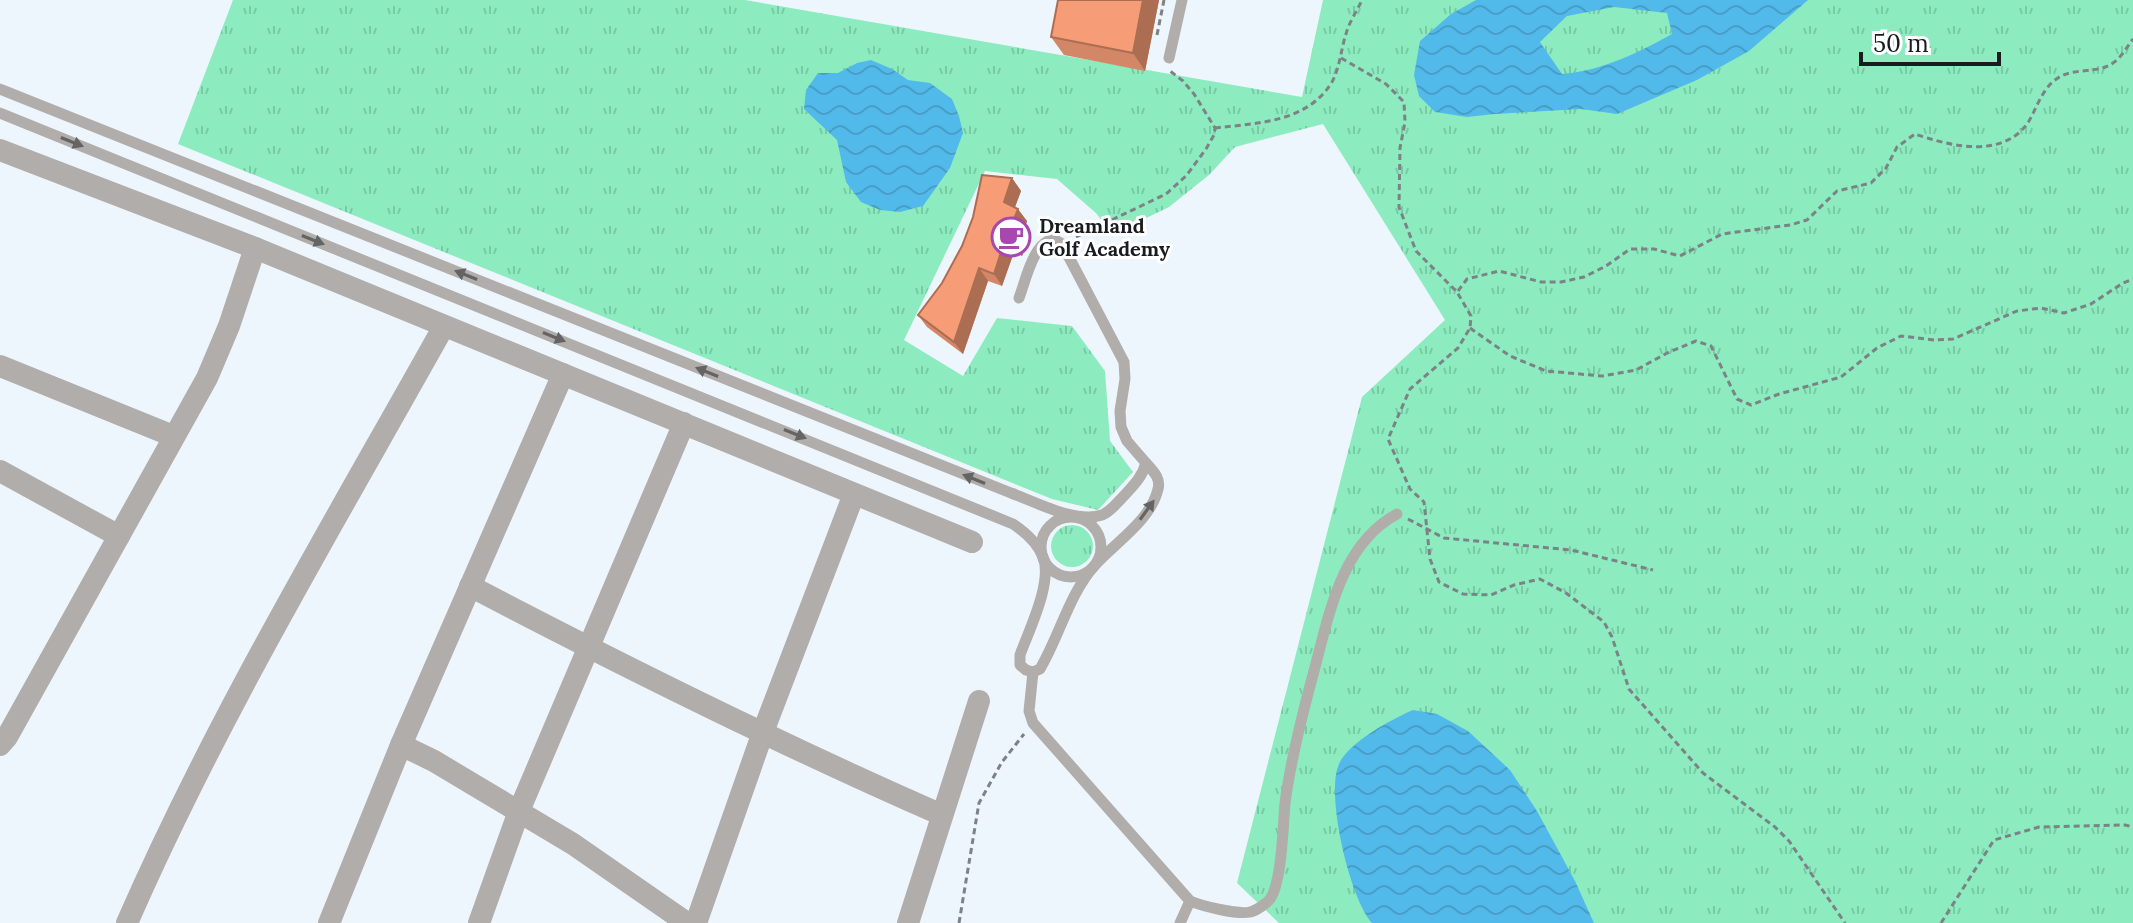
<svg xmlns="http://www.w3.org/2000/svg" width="2133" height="923" font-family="Lora,serif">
<defs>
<pattern id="grass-tufts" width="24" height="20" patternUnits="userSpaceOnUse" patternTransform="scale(2)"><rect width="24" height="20" fill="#8cecbf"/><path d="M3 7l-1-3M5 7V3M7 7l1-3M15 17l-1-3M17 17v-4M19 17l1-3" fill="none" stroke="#78caa4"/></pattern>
<pattern id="water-waves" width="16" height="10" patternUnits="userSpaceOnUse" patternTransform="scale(2)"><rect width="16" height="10" fill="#52baea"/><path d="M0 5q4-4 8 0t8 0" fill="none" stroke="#479fc8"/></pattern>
</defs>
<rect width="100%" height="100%" fill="#edf6fd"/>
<g fill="url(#grass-tufts)">
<polygon points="233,0 745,0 1302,97 1323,0 2133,0 2133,923 1279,923 1237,883 1362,397 1445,320 1323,124 1235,147 1209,175 1169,207 1111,235 1097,214 1057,179 985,171 904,340 963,376 997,318 1072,326 1105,371 1110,441 1133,472 1098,510 1052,499 178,144"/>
<circle cx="1072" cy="546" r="21"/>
</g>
<g fill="url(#water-waves)" fill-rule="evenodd">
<path d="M 1476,0 L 1808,0 L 1749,51 L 1697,80 L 1617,114 L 1581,109 L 1495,114 L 1467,117 L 1435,112 L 1419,96 L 1414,75 L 1420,41 L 1451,14 ZM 1614,7 L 1667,13 L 1672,34 C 1638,53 1601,71 1562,74 L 1540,42 L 1567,16 Z"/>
<polygon points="871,60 892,69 908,80 930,83 952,99 959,116 963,133 950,168 923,206 900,212 880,210 861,202 846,182 837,140 804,109 806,90 818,73 838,73 857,63"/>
<path d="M 1413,710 L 1437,714 L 1468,731 L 1510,770 L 1537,811 L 1575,881 L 1594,923 L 1372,923 C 1350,899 1325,794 1339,764 C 1349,742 1392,719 1413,710 Z"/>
</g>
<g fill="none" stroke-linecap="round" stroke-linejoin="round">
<g stroke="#7c8286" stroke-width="3" stroke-dasharray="6 4" stroke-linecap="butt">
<polyline points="1157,35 1164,0"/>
<polyline points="1341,58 1386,84 1404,102 1405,122 1400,148 1399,207 1416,251 1457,292 1471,316 1470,328 1458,348 1410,389 1388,439 1410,489 1424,502 1430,559 1439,582 1463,594 1491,595 1514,585 1540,579 1566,593 1604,622 1612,637 1629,689 1703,773 1775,827 1789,841 1845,923"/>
<path d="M 1215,128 C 1257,123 1307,123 1332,82 C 1340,67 1341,49 1346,34 C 1349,22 1357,11 1362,0"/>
<polyline points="1076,237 1166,194 1186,176 1206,149 1214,135 1215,128 1194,94 1183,81 1170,71"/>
<path d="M 1458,291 L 1467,279 L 1499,271 L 1541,282 L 1561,282 L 1584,277 L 1606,266 L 1630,249 L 1654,249 L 1680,256 L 1722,234 L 1790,225 L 1807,220 L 1837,191 L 1871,183 L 1886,168 L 1897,147 L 1915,134 C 1950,146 2004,160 2029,121 C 2037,107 2042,90 2055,80 C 2073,66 2096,75 2113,63 C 2121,58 2127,47 2133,39"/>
<polyline points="1470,328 1510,356 1546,371 1602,376 1636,370 1669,352 1696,341 1711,346 1737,399 1751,405 1779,394 1841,377 1877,348 1901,336 1934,340 1953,339 2017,311 2041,308 2064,313 2091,304 2123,283 2133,279"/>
<polyline points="1408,519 1444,538 1571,550 1653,570"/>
<polyline points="959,923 979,803 1002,762 1024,734"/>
<polyline points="1941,923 1994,840 2039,827 2125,825 2133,827"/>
</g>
<g stroke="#b1adaa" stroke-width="11">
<polyline points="1169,58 1182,0"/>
<path d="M 0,89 L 1011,493 C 1036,502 1076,524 1102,515 C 1110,512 1115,505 1121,499 C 1132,487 1142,478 1146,463 C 1153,471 1161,478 1158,489 C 1151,520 1116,542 1095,565 C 1069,594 1060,635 1040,669 L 1033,672 L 1026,670 L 1020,665 L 1020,655 C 1029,630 1053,582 1043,557 C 1037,542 1025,532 1013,524 L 0,113"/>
<path d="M 1019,298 C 1026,280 1033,242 1054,239 L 1062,244 L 1124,362 L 1125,379 L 1120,411 L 1121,427 L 1127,441 L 1146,463"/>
<circle cx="1071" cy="547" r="30"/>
<path d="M 1033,672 L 1029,711 L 1033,723 L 1190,901 C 1202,906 1238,915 1250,912 C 1256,911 1267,903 1270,899 C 1282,882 1283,825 1285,803 C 1291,758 1302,715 1314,671 C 1329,615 1341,544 1397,514"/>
<polyline points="1180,923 1190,901"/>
</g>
<g stroke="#b1adaa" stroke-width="22">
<polyline points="0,150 255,248 972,542"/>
<polyline points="0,366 173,436"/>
<polyline points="0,471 119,536"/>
<path d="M 470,586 C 625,667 782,745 942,815"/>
<polyline points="0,745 7,737 207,378 229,326 255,248"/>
<polyline points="401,745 434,761 573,844 687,923"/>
<path d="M 127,923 C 217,717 334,523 444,326"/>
<polyline points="329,923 401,745 563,374"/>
<polyline points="479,923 519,811 684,423"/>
<polyline points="696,923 763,732 854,494"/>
<polyline points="908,923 979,701"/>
</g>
</g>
<g fill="#d48766">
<polygon points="1159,0 1145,71 1064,55 1051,37"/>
<polygon points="1012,178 1021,191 1015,207 1027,221 1025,227 1030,235 1022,256 1014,252 1002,286 988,281 963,354 927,327 918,315 942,283 962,246 973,217"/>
</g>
<g fill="#ac6e53">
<polygon points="1143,0 1159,0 1145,71 1133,53"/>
<polygon points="1012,178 1021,191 1012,215 1004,202"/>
<polygon points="1018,209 1027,221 1025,227 1030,235 1022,256 1013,244 1014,219"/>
<polygon points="1005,240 1014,252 1002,286 994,274"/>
<polygon points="979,268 988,281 963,354 954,342"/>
</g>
<g fill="#f69d77" stroke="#ac6e53" stroke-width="2">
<polygon points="1058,0 1143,0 1133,53 1051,37"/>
<polygon points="982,175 1012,178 1004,202 1018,209 1014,219 1022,222 1013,244 1005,240 994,274 979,268 954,342 918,315 942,283 962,246 973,217"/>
</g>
<defs><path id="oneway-solid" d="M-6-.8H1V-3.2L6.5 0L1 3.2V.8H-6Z" transform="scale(2)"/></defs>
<g fill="#656464">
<use href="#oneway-solid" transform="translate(72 142) rotate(22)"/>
<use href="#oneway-solid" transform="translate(313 240) rotate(22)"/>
<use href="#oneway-solid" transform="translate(466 275) rotate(-158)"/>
<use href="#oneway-solid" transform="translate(554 337) rotate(22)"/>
<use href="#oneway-solid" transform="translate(707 372) rotate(-158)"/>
<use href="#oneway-solid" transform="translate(795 434) rotate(22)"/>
<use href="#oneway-solid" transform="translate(974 479) rotate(-158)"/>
<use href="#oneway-solid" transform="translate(1147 510) rotate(-54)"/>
</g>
<defs>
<symbol id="cafe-ring" viewBox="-11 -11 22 22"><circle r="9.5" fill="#fff" stroke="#a847af" stroke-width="1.5"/><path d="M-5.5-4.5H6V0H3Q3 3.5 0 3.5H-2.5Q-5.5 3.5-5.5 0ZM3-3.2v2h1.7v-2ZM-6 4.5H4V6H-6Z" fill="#a847af"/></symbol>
</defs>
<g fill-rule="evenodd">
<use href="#cafe-ring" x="989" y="215" width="44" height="44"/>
</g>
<g text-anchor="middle" stroke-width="6" stroke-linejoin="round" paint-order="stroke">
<g font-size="20" font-weight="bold" fill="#191c1f" stroke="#fff" text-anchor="start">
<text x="1039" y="233">Dreamland<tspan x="1039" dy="23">Golf Academy</tspan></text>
</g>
</g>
<path d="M1861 52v12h138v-12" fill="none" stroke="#191c1f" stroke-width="4"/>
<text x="1873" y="52" font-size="24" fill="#191c1f" stroke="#ffffff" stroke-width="6" paint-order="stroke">50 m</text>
</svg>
